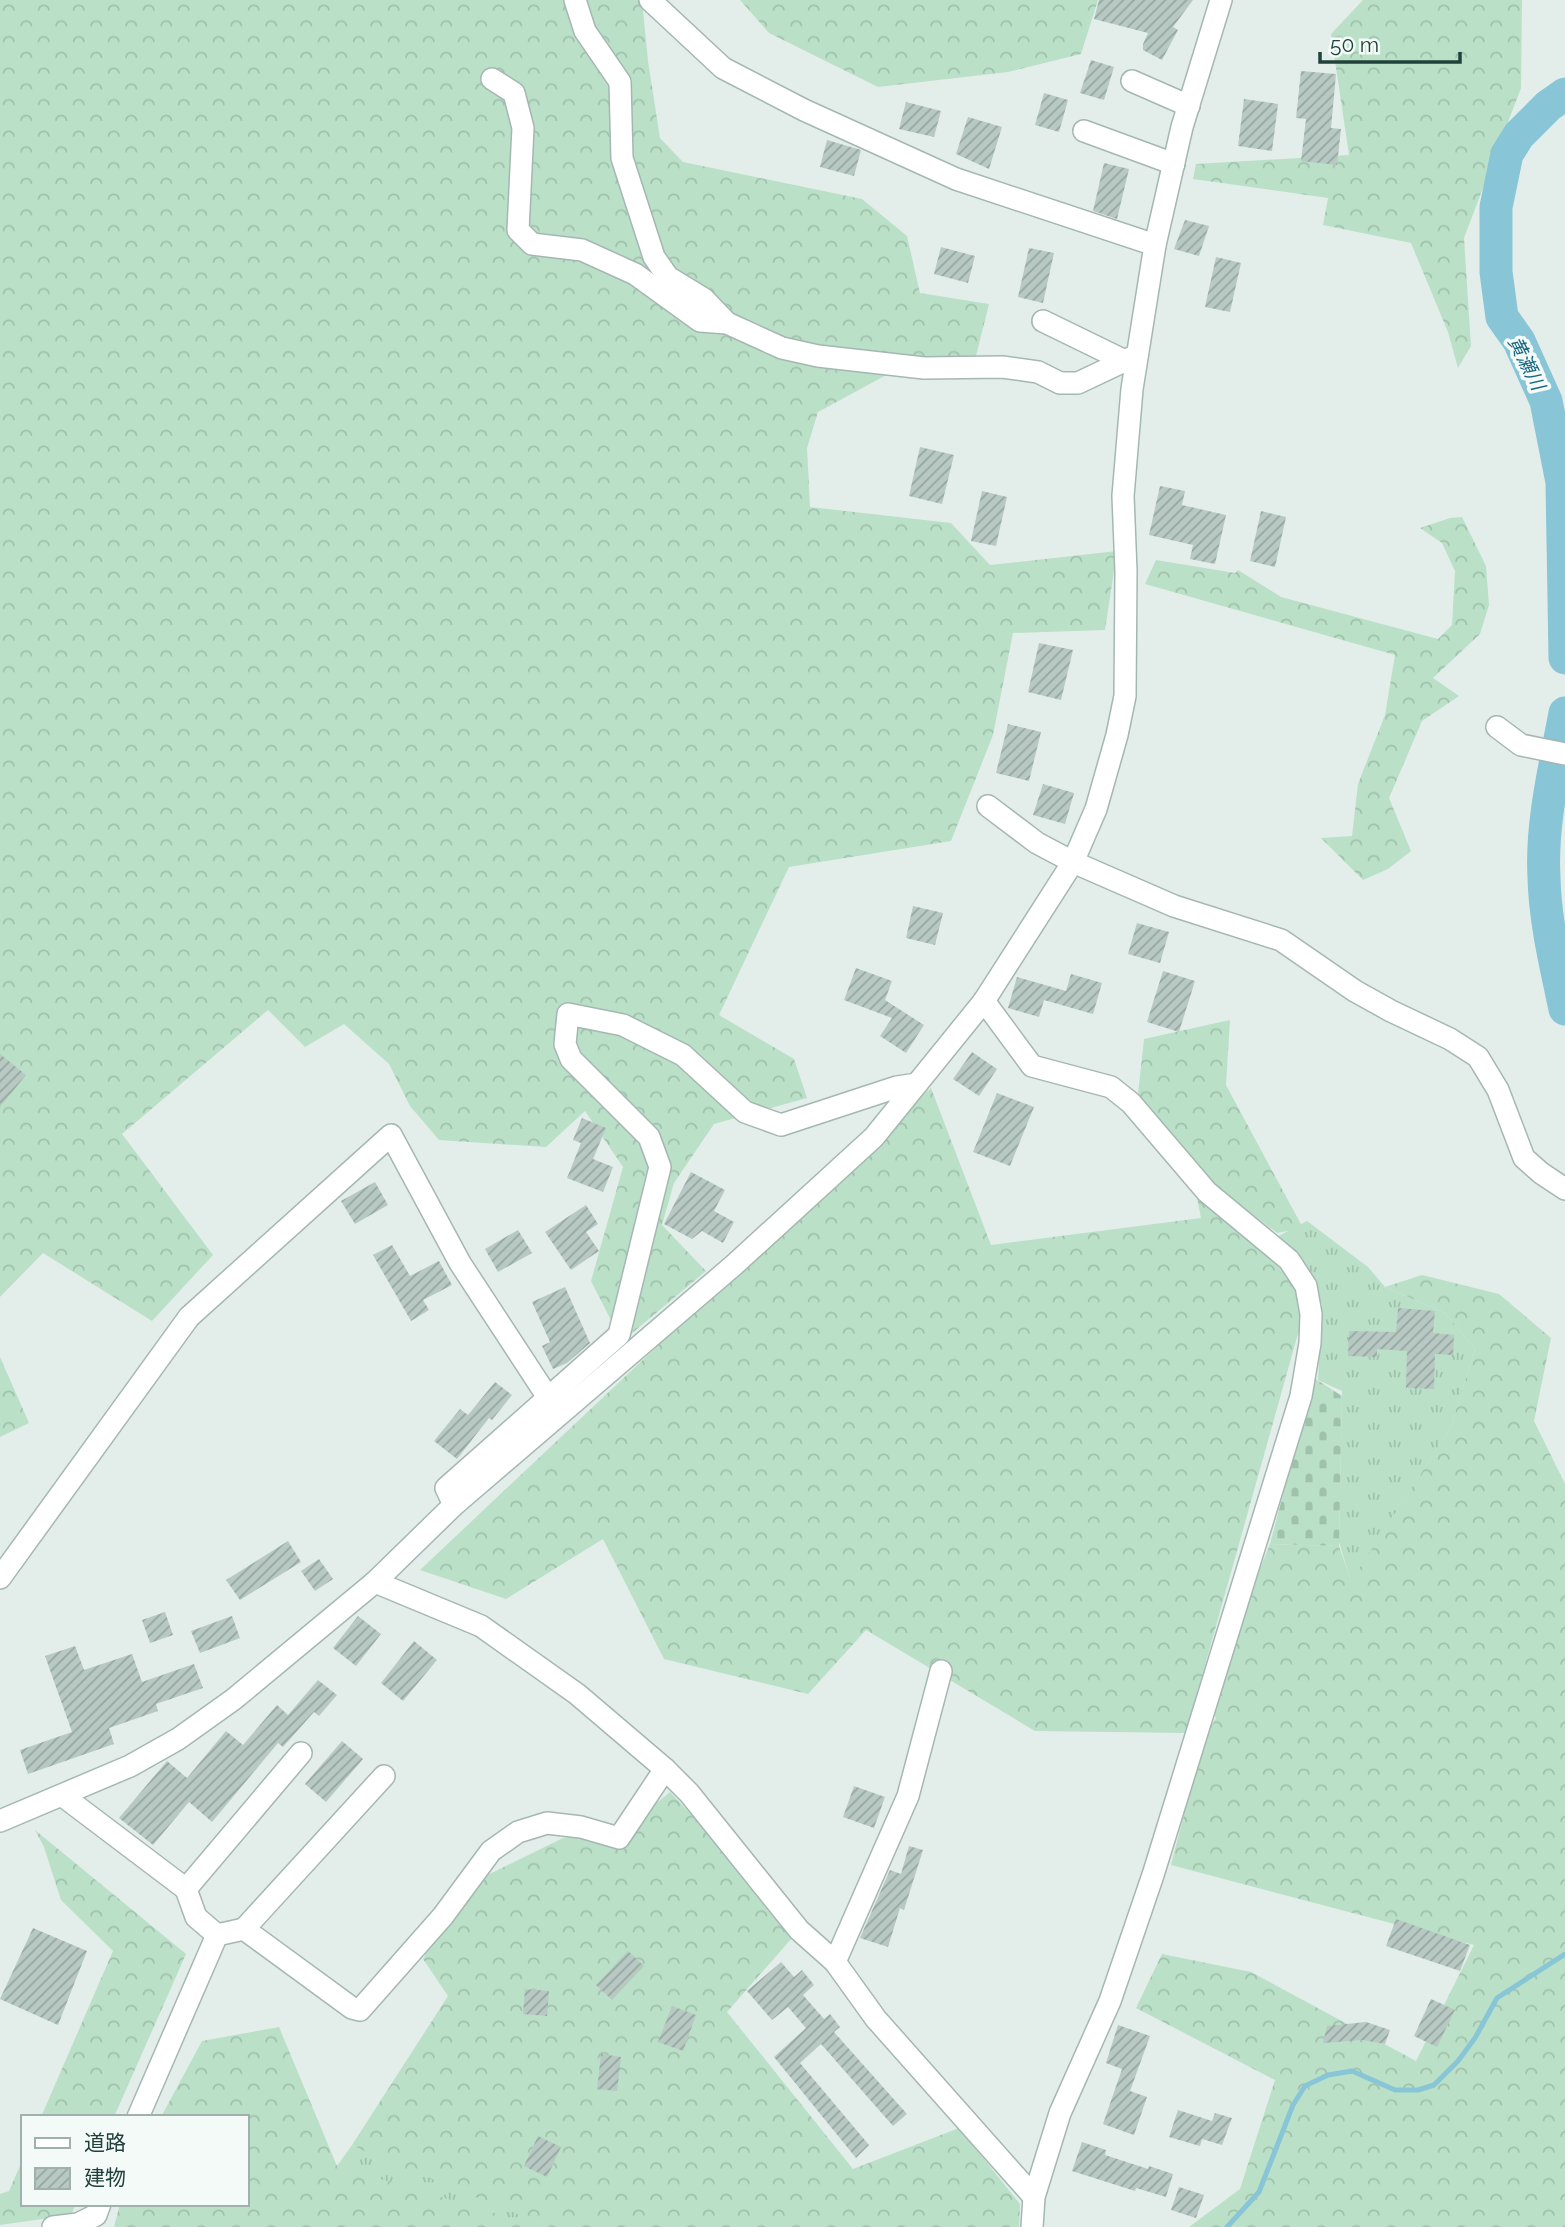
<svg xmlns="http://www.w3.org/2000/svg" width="1565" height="2227" font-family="Raleway,'Noto Sans JP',sans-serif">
<defs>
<pattern id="grass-tufts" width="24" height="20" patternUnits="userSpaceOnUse" patternTransform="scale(1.75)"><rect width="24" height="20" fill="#bae0c7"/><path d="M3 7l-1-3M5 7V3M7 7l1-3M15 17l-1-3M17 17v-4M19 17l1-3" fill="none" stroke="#a0c1ac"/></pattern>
<pattern id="forest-crowns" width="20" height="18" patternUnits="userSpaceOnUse" patternTransform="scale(1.75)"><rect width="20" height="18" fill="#bae0c7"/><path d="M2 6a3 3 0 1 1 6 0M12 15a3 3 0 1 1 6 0" fill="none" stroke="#a0c1ac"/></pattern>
<pattern id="cemetery-stones" width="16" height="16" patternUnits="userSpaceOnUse" patternTransform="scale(1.75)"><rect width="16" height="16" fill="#bae0c7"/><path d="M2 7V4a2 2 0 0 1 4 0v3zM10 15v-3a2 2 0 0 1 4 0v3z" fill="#a0c1ac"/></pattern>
<pattern id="building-hatch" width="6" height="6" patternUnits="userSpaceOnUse" patternTransform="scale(1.75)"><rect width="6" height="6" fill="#b8c9c3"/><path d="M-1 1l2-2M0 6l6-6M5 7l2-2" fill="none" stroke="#95a5a0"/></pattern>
</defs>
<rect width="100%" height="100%" fill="#e3eeea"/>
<g fill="url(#grass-tufts)">
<polygon points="1307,1221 1368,1267 1385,1287 1445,1313 1475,1349 1450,1429 1351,1582 1339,1542 1342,1391 1318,1380 1322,1304 1273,1239"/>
<polygon points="352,2145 550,2227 491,2227 337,2166"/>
</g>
<g fill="url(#forest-crowns)">
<polygon points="0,0 642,0 648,61 660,138 683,162 862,199 907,236 920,293 989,304 976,356 903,366 818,412 807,448 810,507 951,523 990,565 1117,551 1105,630 1013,633 993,735 951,841 789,867 719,1015 794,1059 807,1098 714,1124 674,1183 662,1225 706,1271 631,1334 615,1328 591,1281 623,1167 585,1111 546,1147 439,1140 410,1106 389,1064 344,1024 305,1047 268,1010 122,1134 213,1255 152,1321 43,1253 0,1297"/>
<polygon points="740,0 1098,0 1081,54 1008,72 878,87 769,33"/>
<polygon points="1363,0 1522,0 1521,88 1464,238 1471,346 1458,368 1448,332 1411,243 1323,225 1328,198 1193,179 1196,164 1349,155 1331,34"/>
<polygon points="1462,517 1486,566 1489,605 1480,634 1433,678 1459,696 1422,721 1389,798 1411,851 1388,869 1363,880 1321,838 1352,836 1358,784 1385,715 1395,655 1145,584 1156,560 1235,573 1238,570 1281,597 1438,639 1452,625 1455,571 1442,543 1420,528 1450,518"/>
<polygon points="1230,1020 1226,1085 1303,1228 1277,1233 1199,1173 1138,1094 1144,1039"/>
<polygon points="931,1088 991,1245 1201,1218 1193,1177 1308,1298 1186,1733 1035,1731 866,1630 808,1694 664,1659 603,1539 506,1599 420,1570"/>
<polygon points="1422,1275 1499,1294 1551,1338 1534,1421 1565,1484 1565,2227 1189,2227 1240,2189 1275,2080 1136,2008 1162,1954 1251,1972 1416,2061 1474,1945 1171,1865 1186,1807 1184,1773 1216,1718 1206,1702 1270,1544 1339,1546 1351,1581 1450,1429 1475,1349 1445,1313 1385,1287"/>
<polygon points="0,1357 29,1423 0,1437"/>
<polygon points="670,1792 799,1930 727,2012 853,2169 959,2128 1020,2204 1019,2227 550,2227 383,2160 352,2145 448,1996 423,1959 465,1886 563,1838 624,1830"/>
<polygon points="35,1830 186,1954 114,2117 41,2117 113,1951 61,1900 44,1847"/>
<polygon points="279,2027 337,2166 508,2217 525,2227 114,2227 120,2204 247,2204 247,2117 161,2117 202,2041"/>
<polygon points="23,2159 23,2204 76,2204 71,2215 0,2225 0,2194 9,2191"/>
</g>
<polygon fill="url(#cemetery-stones)" points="1314,1378 1342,1396 1339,1546 1270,1544"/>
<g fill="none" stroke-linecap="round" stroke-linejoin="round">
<polyline stroke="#87c5d7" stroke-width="5" points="1227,2227 1259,2192 1293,2105 1305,2086 1328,2075 1352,2071 1395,2090 1418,2090 1434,2085 1458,2061 1475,2038 1497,1998 1565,1954"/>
<g stroke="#87c5d7" stroke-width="33">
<polyline points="1565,94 1548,106 1519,135 1507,154 1496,207 1496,272 1502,317 1519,341 1546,401 1562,482 1565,658"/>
<path d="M 1565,713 C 1555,767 1541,823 1544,877 C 1545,922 1556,966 1565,1009"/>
</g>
</g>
<g fill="url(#building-hatch)">
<polygon points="1099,0 1193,0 1173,27 1178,30 1162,60 1143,50 1143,44 1148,33 1094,19"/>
<polygon points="1091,60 1114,67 1104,100 1080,93"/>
<polygon points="1301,71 1336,74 1331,128 1341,129 1337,165 1301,161 1306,119 1296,118"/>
<polygon points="1044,93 1068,100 1059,132 1035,125"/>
<polygon points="1244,99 1278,104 1272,151 1238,146"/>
<polygon points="906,102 941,111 934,137 899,129"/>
<polygon points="968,117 1002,127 989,169 956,154"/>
<polygon points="827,140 861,150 854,176 820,167"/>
<polygon points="1104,163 1129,169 1117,219 1093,211"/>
<polygon points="1185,220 1209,226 1199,256 1174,249"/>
<polygon points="941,247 975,256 968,283 934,274"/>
<polygon points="1029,248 1054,253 1043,303 1018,297"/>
<polygon points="1216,257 1241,263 1230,312 1205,307"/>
<polygon points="920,447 954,455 942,504 909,496"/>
<polygon points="1160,486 1185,491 1182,505 1226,515 1215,564 1190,559 1193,545 1149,535"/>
<polygon points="982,491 1007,497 996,546 971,541"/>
<polygon points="1261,511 1286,517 1275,567 1250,561"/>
<polygon points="1039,643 1073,650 1061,700 1028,692"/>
<polygon points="1008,724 1041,732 1029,781 996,773"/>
<polygon points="1043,784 1074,793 1065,824 1033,815"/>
<polygon points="913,906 943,913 935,945 906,938"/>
<polygon points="1137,923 1169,932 1160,963 1128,954"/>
<polygon points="856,968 892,981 885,1000 924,1025 906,1053 880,1036 892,1018 844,1000"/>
<polygon points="1163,971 1195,981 1179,1032 1147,1022"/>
<polygon points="1071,974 1102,983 1093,1014 1044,1000 1039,1017 1008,1008 1017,977 1066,991"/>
<polygon points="972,1052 997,1069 979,1096 953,1079"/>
<polygon points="0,1054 26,1075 0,1107"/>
<polygon points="997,1093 1034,1107 1010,1166 973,1152"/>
<polygon points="582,1118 606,1128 593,1159 613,1167 603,1192 567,1178 581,1143 573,1140"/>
<polygon points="691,1172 725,1190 714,1211 734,1222 723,1243 702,1231 692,1239 664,1224"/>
<polygon points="375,1182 388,1205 355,1224 341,1201"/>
<polygon points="586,1205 598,1224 586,1232 599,1251 571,1270 545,1232"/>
<polygon points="518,1230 532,1253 498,1272 485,1249"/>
<polygon points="392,1245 410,1276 439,1261 452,1285 423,1300 429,1310 411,1321 373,1255"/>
<polygon points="565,1287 590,1343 567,1363 553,1369 542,1346 550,1342 532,1302"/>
<polygon points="1398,1308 1435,1311 1433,1333 1454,1335 1453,1355 1435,1354 1434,1389 1406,1388 1407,1351 1377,1349 1377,1357 1348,1356 1349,1331 1396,1332"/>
<polygon points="495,1382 512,1395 492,1420 489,1418 457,1459 434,1441 460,1409 468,1415"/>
<polygon points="288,1541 301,1562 240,1600 226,1580"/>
<polygon points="319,1559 333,1579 315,1591 301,1571"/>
<polygon points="165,1612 173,1635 150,1643 142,1620"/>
<polygon points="232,1616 240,1638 200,1653 191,1631"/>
<polygon points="358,1616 381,1634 356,1666 333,1648"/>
<polygon points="414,1641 437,1660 403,1701 381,1683"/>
<polygon points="75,1646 84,1670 132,1654 142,1682 194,1664 203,1688 156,1704 158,1711 109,1728 114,1744 28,1774 20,1750 72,1732 45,1656"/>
<polygon points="318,1680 337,1695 319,1716 314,1712 283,1747 278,1743 212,1822 189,1802 153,1845 119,1818 167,1761 187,1778 226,1731 243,1745 277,1705 288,1715"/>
<polygon points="342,1741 363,1759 326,1802 305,1784"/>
<polygon points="854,1786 885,1797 874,1828 843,1817"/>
<polygon points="909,1846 923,1850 904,1910 900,1908 888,1947 860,1938 890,1870 901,1874"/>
<polygon points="1396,1919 1470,1945 1460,1971 1386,1946"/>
<polygon points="33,1928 87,1951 58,2025 0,1999"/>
<polygon points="628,1951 644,1966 612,2000 596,1985"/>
<polygon points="781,1962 794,1977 802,1970 814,1985 803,1995 824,2019 830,2014 840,2027 834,2032 907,2114 893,2126 821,2044 800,2063 869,2145 856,2158 774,2057 806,2028 788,2007 772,2020 747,1991"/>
<polygon points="525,1989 549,1991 547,2016 523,2014"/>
<polygon points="1431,1999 1455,2010 1437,2047 1414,2036"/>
<polygon points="672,2006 696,2015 683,2051 658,2042"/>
<polygon points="1366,2022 1390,2030 1385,2044 1362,2040 1323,2043 1327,2026"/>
<polygon points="1118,2025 1150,2036 1130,2091 1147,2097 1134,2135 1103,2124 1122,2069 1106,2063"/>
<polygon points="601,2054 621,2057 617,2091 597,2089"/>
<polygon points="1178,2110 1212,2121 1215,2113 1232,2118 1222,2145 1202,2139 1200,2146 1169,2137"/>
<polygon points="538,2136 561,2147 547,2177 524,2166"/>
<polygon points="1082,2142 1106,2150 1105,2155 1148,2169 1149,2166 1173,2174 1166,2197 1136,2188 1135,2191 1072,2171"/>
<polygon points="1179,2187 1204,2195 1196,2218 1171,2210"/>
</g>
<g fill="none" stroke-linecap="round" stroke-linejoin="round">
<defs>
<g id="minor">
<polyline points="575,0 585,31 620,82 622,158 654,257 668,277 704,299 727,323"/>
<polyline points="650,0 723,68 804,110 956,179 1155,245"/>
<polyline points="492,79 514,93 523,128 518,230 532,244 582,250 635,274 700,321 727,323 782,348 818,356 924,368 1002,367 1038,372 1060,383 1078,383 1137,355"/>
<polyline points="1132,81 1189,106"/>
<polyline points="1084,131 1174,164"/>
<polyline points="1043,321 1123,360"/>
<polyline points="1497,727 1521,745 1565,754"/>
<polyline points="988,806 1037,843 1073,862 1174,906 1281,940 1355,991 1391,1011 1450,1039 1478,1057 1498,1090 1524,1158 1541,1173 1565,1189"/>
<polyline points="984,1001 1032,1066 1111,1087 1131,1103 1207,1192 1289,1260 1306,1286 1311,1314 1310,1343 1301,1396 1153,1875 1110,2001 1060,2113 1034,2197 1032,2227"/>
<polyline points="454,1505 446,1488 619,1335 660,1167 649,1137 571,1059 565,1044 568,1014 623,1025 683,1055 745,1112 781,1125 897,1087 917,1084"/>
<polyline points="0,1578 189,1317 391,1135 460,1263 547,1396"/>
<polyline points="375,1582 481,1626 577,1694 665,1769 689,1793 799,1930 835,1962 876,2019 1034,2197"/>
<polyline points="384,1776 244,1929 352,2008 360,2010 443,1916 491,1851 518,1832 547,1823 581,1827 619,1838 665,1769"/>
<polyline points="63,1796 186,1889 301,1753"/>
<polyline points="0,1821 130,1766 178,1739 234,1699 375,1582 454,1505 734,1265 874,1137 984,1001 1073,862 1096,809 1117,735 1125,696 1126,571 1123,496 1132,389 1155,245 1182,127 1221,0"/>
<polyline points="186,1889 196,1917 217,1935"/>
<polyline points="835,1962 908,1796 941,1671"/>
<polyline points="138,2117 217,1935 244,1929"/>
<polyline points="53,2227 78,2224 96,2215 100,2204"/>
</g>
</defs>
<use href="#minor" stroke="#a5b7b2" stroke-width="24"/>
<use href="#minor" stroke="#fff" stroke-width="21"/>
</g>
<g text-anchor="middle" stroke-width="7" stroke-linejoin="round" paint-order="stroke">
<g font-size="19" font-style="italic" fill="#166882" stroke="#f4faf7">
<text transform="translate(1527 363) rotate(63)" y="7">黄瀬川</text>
</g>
</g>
<rect x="21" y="2115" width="228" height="91" fill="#f4faf7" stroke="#a0b0ac" stroke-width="2"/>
<rect x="35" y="2138" width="35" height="10" fill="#ffffff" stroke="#a0b0ac" stroke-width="2"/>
<text x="84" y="2150" font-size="21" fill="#21413b">道路</text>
<rect x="35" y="2168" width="35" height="21" fill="url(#building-hatch)" stroke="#a0b0ac" stroke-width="2"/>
<text x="84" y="2185" font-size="21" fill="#21413b">建物</text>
<path d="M1320 52v10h140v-10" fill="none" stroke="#21413b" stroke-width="3.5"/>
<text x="1330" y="52" font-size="21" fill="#21413b" stroke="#f4faf7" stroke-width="5" paint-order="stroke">50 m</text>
</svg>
